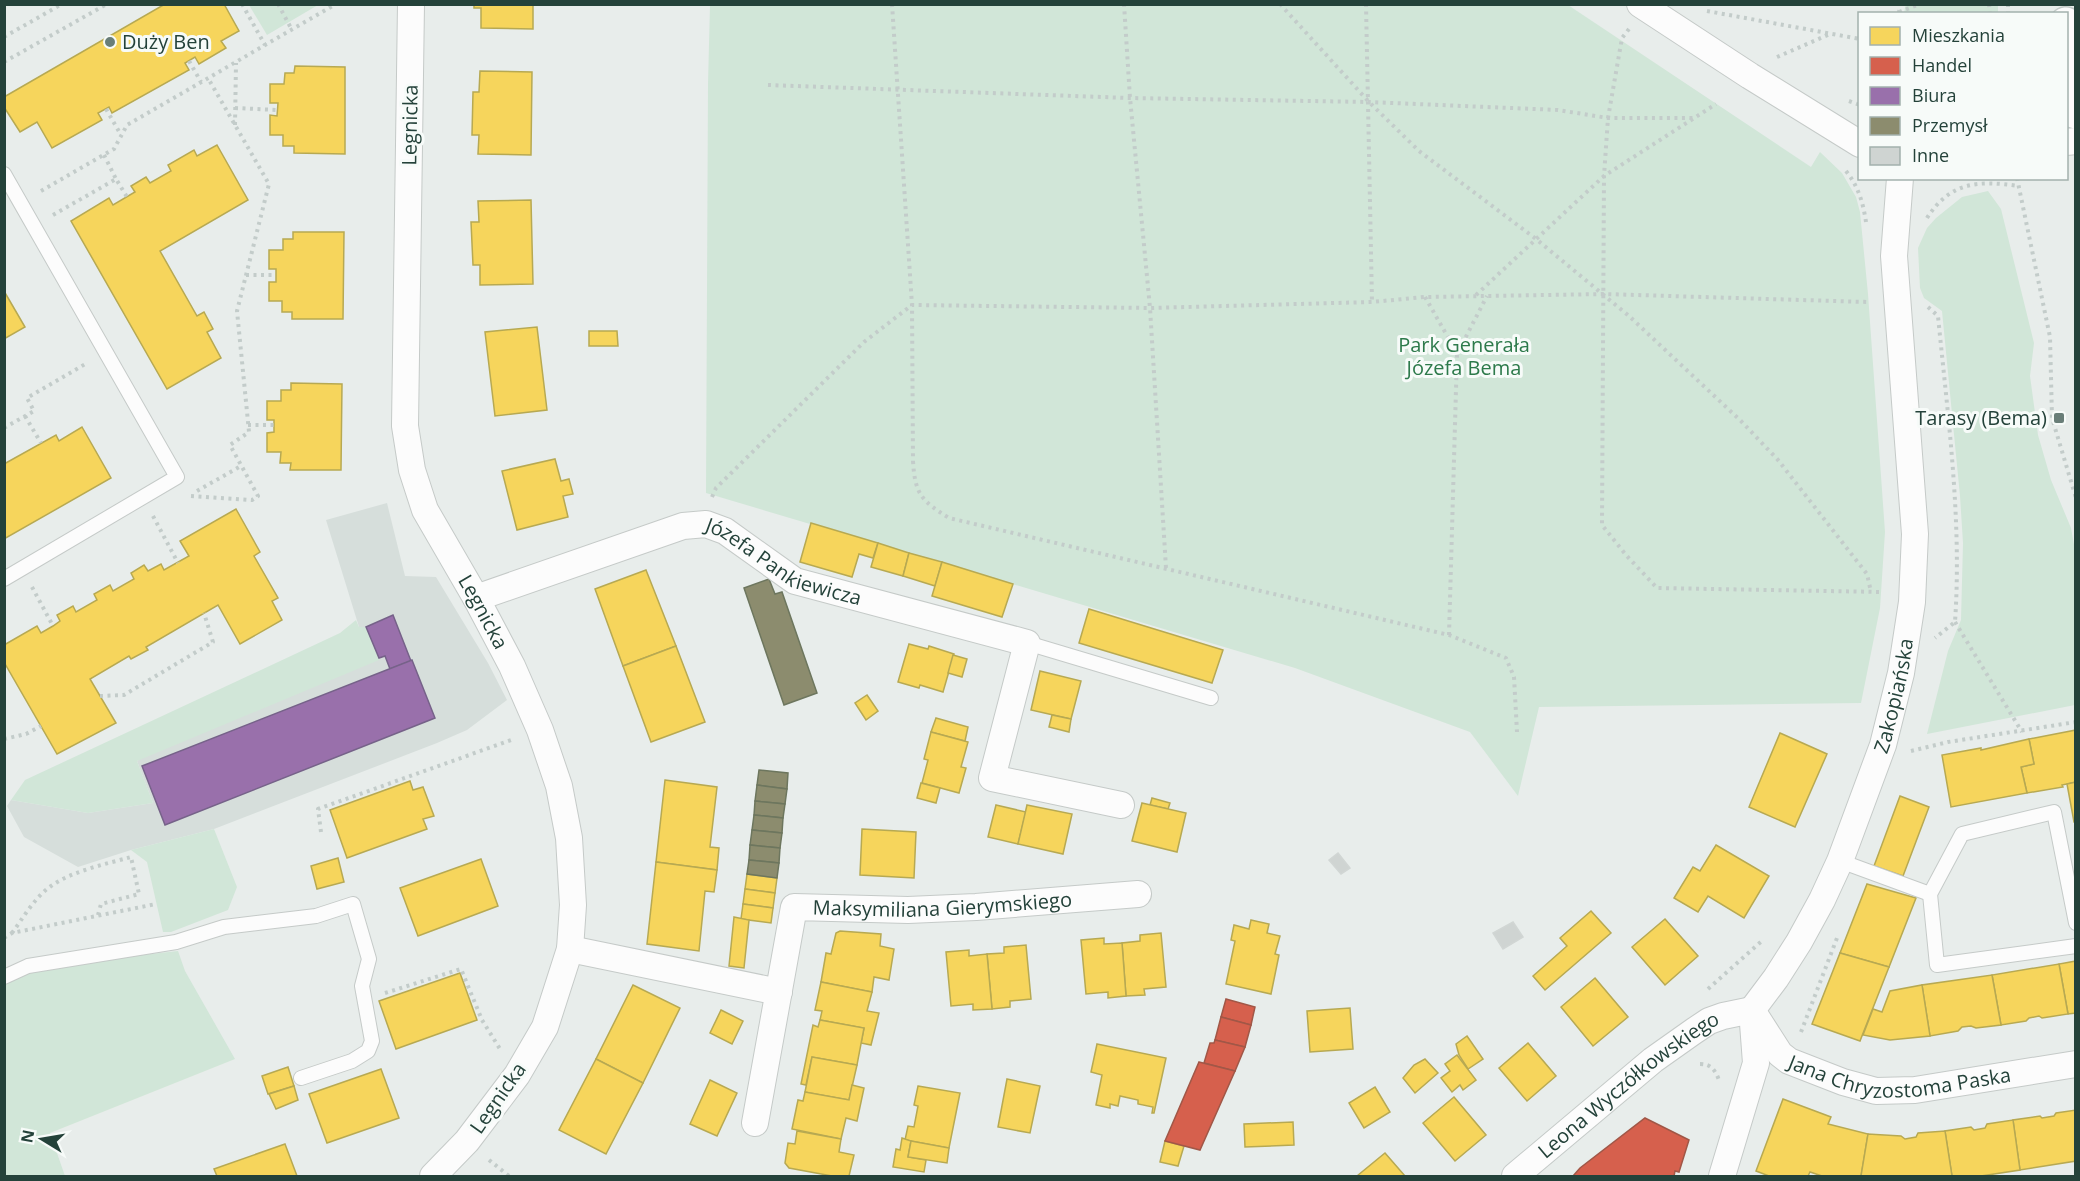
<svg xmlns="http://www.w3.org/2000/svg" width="2080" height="1181" font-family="'Open Sans',sans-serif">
<rect width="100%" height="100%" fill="#e8edeb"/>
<polygon fill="#d6dedb" points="387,503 405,576 436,577 488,663 507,700 467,730 437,743 214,829 131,850 78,867 24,837 7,806 11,800 88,813 153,803 137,761 359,627 326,520"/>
<g fill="#d1e6d8">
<polygon points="1906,4 1998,5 1998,13 1904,13"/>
<polygon points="249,5 318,5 267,35"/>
<polygon points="710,5 1568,5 1811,167 1820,152 1842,173 1856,197 1860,212 1868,294 1885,532 1880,608 1861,703 1539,707 1518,796 1470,732 1295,668 706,493 708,84"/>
<polygon points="1988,191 2001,209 2034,343 2030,376 2038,435 2051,480 2071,528 2075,550 2075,705 1927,734 1948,651 1961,620 1963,543 1960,496 1942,311 1924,298 1920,288 1918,248 1927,228 1936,218 1962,197"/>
<polygon points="356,620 359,627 366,627 379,660 137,761 153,803 88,813 11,800 25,780 340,633"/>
<polygon points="214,829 237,887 228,910 171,932 163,932 147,862 131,850"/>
<polygon points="178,951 185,971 235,1059 50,1133 65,1176 5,1176 4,984 25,973 59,964"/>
</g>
<g fill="#f6d55c" stroke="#b7a952" stroke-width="1.5">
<polygon points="165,4 224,4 239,31 221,41 226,48 199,64 195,57 185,63 189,70 112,113 109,107 98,113 102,120 52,148 37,122 20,132 4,107 4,97"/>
<polygon points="474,4 533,4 533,29 481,28 481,8 474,8"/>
<polygon points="295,66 345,67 345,154 294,153 294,146 283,146 283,135 270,135 270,115 277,116 278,103 270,103 270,84 284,84 285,73 294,73"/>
<polygon points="480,71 532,72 531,155 478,154 479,135 472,135 473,92 479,92"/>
<polygon points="217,145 248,200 160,251 197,316 204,312 213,329 207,332 221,358 167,389 71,221 109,198 113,205 135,192 131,186 146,177 150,183 171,171 168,165 194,150 197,156"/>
<polygon points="531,200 533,284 480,285 480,265 473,265 471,222 479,222 478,201"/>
<polygon points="293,232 344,232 343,319 292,319 292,312 282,312 282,301 269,301 269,282 276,282 276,269 269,269 269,250 283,250 283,239 293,239"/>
<polygon points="4,291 25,327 4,339"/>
<polygon points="537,327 547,410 495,416 485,332"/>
<polygon points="589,331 617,331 618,346 589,346"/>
<polygon points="291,383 342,384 341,470 290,470 291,463 280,463 281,452 267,452 267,433 274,432 274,420 267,420 267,401 281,401 281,390 291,390"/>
<polygon points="82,427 111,478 4,539 4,464 56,435 59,441"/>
<polygon points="555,459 561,481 569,479 573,494 563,496 568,517 517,530 502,471"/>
<polygon points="236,509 260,552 254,556 278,598 272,601 282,620 240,644 218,605 146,647 148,650 131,659 129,656 90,679 116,723 57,754 4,662 4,645 37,626 41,633 53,626 60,621 57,615 73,606 76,612 97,600 94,594 110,585 113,591 134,579 131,573 144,565 148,571 161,564 164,570 189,556 180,541"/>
<polygon points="811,523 878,543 873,558 859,554 852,577 800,562"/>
<polygon points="878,543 909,553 903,576 871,567"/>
<polygon points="909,553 942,562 935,586 903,576"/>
<polygon points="942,562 1013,584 1002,617 932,596"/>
<polygon points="646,570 676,646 623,666 595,589"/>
<polygon points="1089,609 1223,650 1212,683 1079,643"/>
<polygon points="909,644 928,649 929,646 954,654 943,692 920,685 919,688 898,682"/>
<polygon points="676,646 705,722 651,742 623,666"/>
<polygon points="953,655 967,659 962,677 948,673"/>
<polygon points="1040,671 1081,681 1071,719 1031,710"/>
<polygon points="867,695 878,711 866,720 855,703"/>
<polygon points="1052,715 1071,719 1069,732 1049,727"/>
<polygon points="936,718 968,727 965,741 931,732"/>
<polygon points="2076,730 2076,782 2062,785 2063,787 2027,793 2021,767 2034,764 2029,739"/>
<polygon points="931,732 968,742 961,767 966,768 959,793 922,783 928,760 924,759"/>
<polygon points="1780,733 1827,754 1795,827 1749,807"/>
<polygon points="2029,739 2034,764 2021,767 2027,793 1951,807 1942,755 1981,748 1981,750"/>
<polygon points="665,780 717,787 710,847 719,848 717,870 656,862"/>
<polygon points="410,781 413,790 423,787 434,816 423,819 427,829 347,858 330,810"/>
<polygon points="2076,782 2076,822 2074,822 2067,784"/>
<polygon points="921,783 940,788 936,803 917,798"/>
<polygon points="1900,796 1929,807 1903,876 1874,866"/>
<polygon points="1152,798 1170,803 1168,809 1150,805"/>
<polygon points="1142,803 1186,813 1177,852 1132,841"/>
<polygon points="996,805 1026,812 1018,844 988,837"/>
<polygon points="1027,805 1072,814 1063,854 1018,844"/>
<polygon points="862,829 916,832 914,878 860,875"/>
<polygon points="1716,845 1769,876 1744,918 1708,896 1698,912 1674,898 1693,867 1700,871"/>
<polygon points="338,858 344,882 317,889 311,866"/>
<polygon points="481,859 498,906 418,936 400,888"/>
<polygon points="656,862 717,870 714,892 705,891 699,951 647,944"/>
<polygon points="747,874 777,878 775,893 745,889"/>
<polygon points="1867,884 1916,898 1889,967 1840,953"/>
<polygon points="745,889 775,893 773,908 743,904"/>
<polygon points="743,904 773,908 771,923 741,919"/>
<polygon points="1591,911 1611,933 1545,990 1533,976 1567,946 1560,938"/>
<polygon points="734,917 749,920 744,968 729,966"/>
<polygon points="1665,919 1698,956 1665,985 1632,947"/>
<polygon points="1251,920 1269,924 1267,933 1280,936 1275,954 1279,955 1271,994 1226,984 1235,941 1231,940 1234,925 1249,929"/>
<polygon points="840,931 881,934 880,946 894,949 889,980 874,977 872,992 821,982 826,953 831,954 836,933"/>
<polygon points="1161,933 1166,987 1144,989 1145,995 1126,996 1122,943 1140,941 1140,935"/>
<polygon points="1104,938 1104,944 1122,943 1126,996 1108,998 1108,992 1086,994 1081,940"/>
<polygon points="1026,945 1031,999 1010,1001 1010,1007 992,1009 987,954 1004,953 1004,947"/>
<polygon points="969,950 969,956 987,954 992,1009 973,1010 973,1004 951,1006 946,952"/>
<polygon points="1840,953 1889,967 1860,1041 1812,1024"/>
<polygon points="2076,961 2076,1013 2068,1014 2059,964"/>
<polygon points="2059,964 2068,1014 2042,1018 2039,1016 2029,1018 2026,1021 2001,1025 1992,975"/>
<polygon points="460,973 477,1020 396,1049 379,1001"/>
<polygon points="1992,975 2001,1025 1976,1028 1971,1026 1962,1027 1958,1031 1930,1036 1922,985"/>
<polygon points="1595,978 1628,1017 1593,1046 1561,1007"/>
<polygon points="821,982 872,992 867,1011 879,1013 871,1045 861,1043 864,1028 820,1020 822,1011 815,1010"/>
<polygon points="633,985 680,1008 643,1083 596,1059"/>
<polygon points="1922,985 1930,1036 1890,1040 1863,1035 1873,1009 1882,1012 1890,991"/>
<polygon points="1350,1008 1353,1049 1310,1052 1307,1011"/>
<polygon points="721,1010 743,1021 732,1044 710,1033"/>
<polygon points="820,1020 864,1028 857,1065 812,1057 806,1085 801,1084 813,1025 818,1027"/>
<polygon points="1467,1036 1483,1059 1468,1069 1459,1055 1456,1044"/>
<polygon points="1528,1043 1556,1076 1527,1101 1499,1068"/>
<polygon points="1097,1044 1166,1058 1154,1113 1152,1113 1153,1107 1138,1104 1138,1100 1120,1096 1118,1106 1110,1104 1110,1108 1096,1105 1102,1075 1091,1072"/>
<polygon points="1457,1055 1476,1080 1463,1090 1460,1085 1452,1092 1441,1078 1450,1071 1445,1064"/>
<polygon points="812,1057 857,1065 849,1100 805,1092"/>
<polygon points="596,1059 643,1083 606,1154 559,1130"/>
<polygon points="1425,1059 1438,1073 1415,1093 1403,1078 1414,1065"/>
<polygon points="288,1067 294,1086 268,1094 262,1076"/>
<polygon points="381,1069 399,1118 327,1143 309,1094"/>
<polygon points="1007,1079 1040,1086 1030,1133 998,1127"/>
<polygon points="710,1080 737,1093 717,1136 690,1124"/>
<polygon points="852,1085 864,1088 857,1121 846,1118 841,1139 792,1129 798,1100 803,1101 805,1092 849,1100"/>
<polygon points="294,1086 298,1100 276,1109 269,1094"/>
<polygon points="918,1086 960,1093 949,1148 905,1140 908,1126 914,1127 918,1106 914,1105"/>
<polygon points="1375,1087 1390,1112 1364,1128 1349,1103"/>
<polygon points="1454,1097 1486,1135 1455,1161 1423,1123"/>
<polygon points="1783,1099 1831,1117 1828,1124 1868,1134 1861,1176 1822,1176 1810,1172 1808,1176 1769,1176 1756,1171"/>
<polygon points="2076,1110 2076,1161 2020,1170 2013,1120 2040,1116 2042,1118 2054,1116 2056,1113"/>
<polygon points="2013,1120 2020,1170 1981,1176 1952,1176 1945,1131 1971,1127 1974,1130 1985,1128 1987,1124"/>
<polygon points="1293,1122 1294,1145 1245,1147 1244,1124"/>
<polygon points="797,1131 841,1139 839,1152 854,1155 849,1176 832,1176 789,1168 785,1163 788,1143 795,1144"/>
<polygon points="1945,1131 1952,1176 1861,1176 1868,1134 1901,1136 1905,1139 1916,1137 1918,1133"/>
<polygon points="902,1138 911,1141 908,1157 926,1160 924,1172 893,1167 896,1149 900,1150"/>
<polygon points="911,1141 949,1148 947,1163 908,1157"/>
<polygon points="1165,1141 1184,1146 1178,1166 1160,1162"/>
<polygon points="285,1144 297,1176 217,1176 214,1169"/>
<polygon points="1385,1153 1405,1176 1357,1176"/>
</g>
<g fill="#d6604d" stroke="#a15747" stroke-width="1.5">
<polygon points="1226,999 1255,1007 1251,1025 1221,1017"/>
<polygon points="1221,1017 1251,1025 1245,1047 1215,1040"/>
<polygon points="1215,1040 1245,1047 1235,1071 1204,1063 1210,1043 1214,1043"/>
<polygon points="1199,1062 1235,1071 1200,1150 1165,1141"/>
<polygon points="1645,1118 1689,1140 1679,1172 1675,1171 1674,1176 1573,1176 1580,1168"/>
</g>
<g fill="#9970ab" stroke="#766289" stroke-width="1.5">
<polygon points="393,615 411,661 390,669 385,656 379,658 366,627"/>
<polygon points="412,660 435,718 165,825 142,766"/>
</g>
<g fill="#8c8c6e" stroke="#6d765e" stroke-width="1.5">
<polygon points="769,579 775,594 782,592 817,693 784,705 744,588"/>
<polygon points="759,770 788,773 787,789 757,785"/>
<polygon points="757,785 787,789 785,804 755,801"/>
<polygon points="755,801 785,804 783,818 754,815"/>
<polygon points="754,815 783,818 782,833 752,830"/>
<polygon points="752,830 782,833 780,848 750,845"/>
<polygon points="750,845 780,848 779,863 749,860"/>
<polygon points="749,860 779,863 777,878 747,874"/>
</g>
<g fill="#cfd4d2" stroke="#d1d6d4" stroke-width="1.5">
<polygon points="1338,853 1350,868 1341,874 1329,860"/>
<polygon points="1513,922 1523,937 1503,949 1493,933"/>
</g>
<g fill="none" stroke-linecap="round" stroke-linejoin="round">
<defs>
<g id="service">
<polyline points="4,174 177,477 4,579"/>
<polyline points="1027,643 1211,698"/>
<polyline points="1840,861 1930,894"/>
<polyline points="2076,923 2054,812 1962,834 1930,894 1937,965 2076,946"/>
<polyline points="4,977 28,966 176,942 224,927 316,916 353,904 369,959 362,986 372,1041 368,1051 352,1061 301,1078"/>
</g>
<g id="minor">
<path id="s1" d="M 411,4 L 405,426 L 412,470 L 425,510 L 476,598 L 512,666 L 540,730 L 559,786 L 569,838 L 573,905 L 570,949 L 545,1027 L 517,1075 L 467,1141 L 433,1176"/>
<polyline points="1640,4 1750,76 1860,144"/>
<polyline points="2066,142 2076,141"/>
<path id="s2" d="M 476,598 L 683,526 L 706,524 L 725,531 L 795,581 L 1027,643 L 992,778 L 1121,805"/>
<polyline points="570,949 779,992"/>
<path id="s3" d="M 1755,1015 L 1780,1054 L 1789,1061 L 1843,1082 L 1876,1091 L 1915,1090 L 2076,1064"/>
<path id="s4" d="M 755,1123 L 794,907 L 908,910 L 976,907 L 1138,894"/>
<path id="s5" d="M 1515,1176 L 1653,1060 L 1694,1031 L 1709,1021 L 1723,1016 L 1752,1010"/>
<path id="s6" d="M 1722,1176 L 1756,1063 L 1752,1010 L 1776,978 L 1799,942 L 1822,900 L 1840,861 L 1883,745 L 1901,673 L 1912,602 L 1915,534 L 1894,256 L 1900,178"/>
</g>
<polyline id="secondary" points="2066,24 2076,112"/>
</defs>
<use href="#service" stroke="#c5cac8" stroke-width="16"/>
<use href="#minor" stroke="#c5cac8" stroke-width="28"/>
<use href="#secondary" stroke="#c3cbc8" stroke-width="36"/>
<g stroke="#c3ccca" stroke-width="4" stroke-dasharray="3 4.5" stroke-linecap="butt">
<polyline points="242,4 265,45"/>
<polyline points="278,4 292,30"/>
<path d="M 892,4 L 912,305 L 913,461 C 915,495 922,501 949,518 L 1449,635 L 1506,658 L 1514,677 L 1517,732"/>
<polyline points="1124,4 1130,98 1150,308 1166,568"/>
<polyline points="1280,4 1369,102 1419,151 1536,239 1629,316 1741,421 1778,460 1867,574 1871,592"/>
<polyline points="1366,4 1372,302"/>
<polyline points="1989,4 1990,14"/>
<polyline points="2008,4 2008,14"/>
<polyline points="1707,11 1860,39"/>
<polyline points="1899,12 1920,4"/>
<polyline points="1899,13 1900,4"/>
<polyline points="1629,29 1622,38 1608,118 1604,176 1602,525 1626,555 1657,588 1883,592"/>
<polyline points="4,37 62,4"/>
<polyline points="1777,57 1830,34"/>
<polyline points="189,61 201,82"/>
<polyline points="4,62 107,4"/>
<polyline points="768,85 1130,98 1369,102 1558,110 1608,118 1693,118"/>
<polyline points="1849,101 1860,105"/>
<polyline points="235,108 277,110"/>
<polyline points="106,109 121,135"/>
<polyline points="235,125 236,63"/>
<polyline points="104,155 116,179"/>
<path d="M 1846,171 C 1858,186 1863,202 1866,222"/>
<polyline points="2017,178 2050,337 2052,418 2076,498"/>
<polyline points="41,191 114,149 127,125 336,4"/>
<polyline points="53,215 116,179 127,197"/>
<path d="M 1927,218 C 1950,182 1978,180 2018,186"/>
<polyline points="246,275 276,275"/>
<polyline points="1476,295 1604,176 1716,104"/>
<polyline points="1425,297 1457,353"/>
<path d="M 1928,307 L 1938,316 C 1948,418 1962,520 1955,622 L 1935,638"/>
<polyline points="25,416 41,443"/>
<polyline points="248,425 274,425"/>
<polyline points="4,428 34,411 27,398 87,363"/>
<polyline points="197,491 241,466"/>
<polyline points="191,496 252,500 258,496 230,445 249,432 237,311 269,184 208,78"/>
<polyline points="712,497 716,488 864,342 912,305 1150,308 1372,302 1424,297 1604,294 1868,302"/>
<polyline points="153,516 178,563"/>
<polyline points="32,587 53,626"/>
<polyline points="1955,622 2022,732"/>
<polyline points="1449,635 1457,354 1487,296"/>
<polyline points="100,696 124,695 213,642 204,613"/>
<polyline points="4,739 26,734 41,726"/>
<polyline points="1911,751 1948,742 2076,722"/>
<polyline points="321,832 318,809 514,739"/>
<path d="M 12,933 C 23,918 35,897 51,886 C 72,871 106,864 131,857 L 139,894 L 101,904 L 98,915"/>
<polyline points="4,938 12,933 156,904"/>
<polyline points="1708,989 1763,940"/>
<polyline points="385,993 461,969 482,1020 500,1049"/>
<polyline points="1801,1032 1837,938"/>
<path d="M 1700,1064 C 1711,1064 1715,1070 1719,1080"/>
<polyline points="489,1160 509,1176"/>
</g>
<use href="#service" stroke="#fcfcfc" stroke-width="14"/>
<use href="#minor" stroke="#fcfcfc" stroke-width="26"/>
<use href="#secondary" stroke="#fcfcfc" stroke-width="33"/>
</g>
<g fill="#697e78" stroke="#f7fbf9" stroke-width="2">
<circle cx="110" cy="42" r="6"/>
<rect x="2053" y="412" width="12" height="12" rx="3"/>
</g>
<g text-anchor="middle" stroke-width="6" stroke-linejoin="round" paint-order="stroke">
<g font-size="20" fill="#24423a" stroke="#f7fbf9" text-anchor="start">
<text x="122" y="49">Duży Ben</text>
<text x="2047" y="425" text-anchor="end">Tarasy (Bema)</text>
</g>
<g font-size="20" fill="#24423a" stroke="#f7fbf9">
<text transform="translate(410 125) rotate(-89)" y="7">Legnicka</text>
<text dy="7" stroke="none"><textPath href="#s2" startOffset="330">Józefa Pankiewicza</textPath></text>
<text dy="7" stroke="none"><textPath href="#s1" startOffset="626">Legnicka</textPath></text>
<text dy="7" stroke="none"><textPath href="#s6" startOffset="519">Zakopiańska</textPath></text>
<text dy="7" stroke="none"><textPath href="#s4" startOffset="368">Maksymiliana Gierymskiego</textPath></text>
<text dy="7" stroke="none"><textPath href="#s3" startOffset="172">Jana Chryzostoma Paska</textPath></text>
<text dy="7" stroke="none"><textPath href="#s5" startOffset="146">Leona Wyczółkowskiego</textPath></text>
<text transform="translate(498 1098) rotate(-55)" y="7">Legnicka</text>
</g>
<g font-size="20" fill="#2d7a4b" stroke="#f7fbf9">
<text x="1464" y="352">Park Generała<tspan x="1464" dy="23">Józefa Bema</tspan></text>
</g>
</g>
<rect width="2080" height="1181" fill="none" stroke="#24423a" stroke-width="12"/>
<rect x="1858" y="12" width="210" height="168" fill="#f7fbf9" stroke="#a3b1ad" stroke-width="1.5"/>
<rect x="1870" y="27" width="30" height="18" fill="#f6d55c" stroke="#a3b1ad" stroke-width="1.5"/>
<text x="1912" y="42" font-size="18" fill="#24423a">Mieszkania</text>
<rect x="1870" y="57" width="30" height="18" fill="#d6604d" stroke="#a3b1ad" stroke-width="1.5"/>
<text x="1912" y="72" font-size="18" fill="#24423a">Handel</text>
<rect x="1870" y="87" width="30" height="18" fill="#9970ab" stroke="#a3b1ad" stroke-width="1.5"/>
<text x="1912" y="102" font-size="18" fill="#24423a">Biura</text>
<rect x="1870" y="117" width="30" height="18" fill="#8c8c6e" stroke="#a3b1ad" stroke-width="1.5"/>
<text x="1912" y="132" font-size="18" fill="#24423a">Przemysł</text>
<rect x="1870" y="147" width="30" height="18" fill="#cfd4d2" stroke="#a3b1ad" stroke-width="1.5"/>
<text x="1912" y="162" font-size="18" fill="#24423a">Inne</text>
<g transform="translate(42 1139) rotate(281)" stroke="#f7fbf9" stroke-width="4.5" paint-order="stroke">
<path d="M0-4.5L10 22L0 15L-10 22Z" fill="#24423a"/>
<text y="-9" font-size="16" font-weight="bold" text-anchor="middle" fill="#24423a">N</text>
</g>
</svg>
